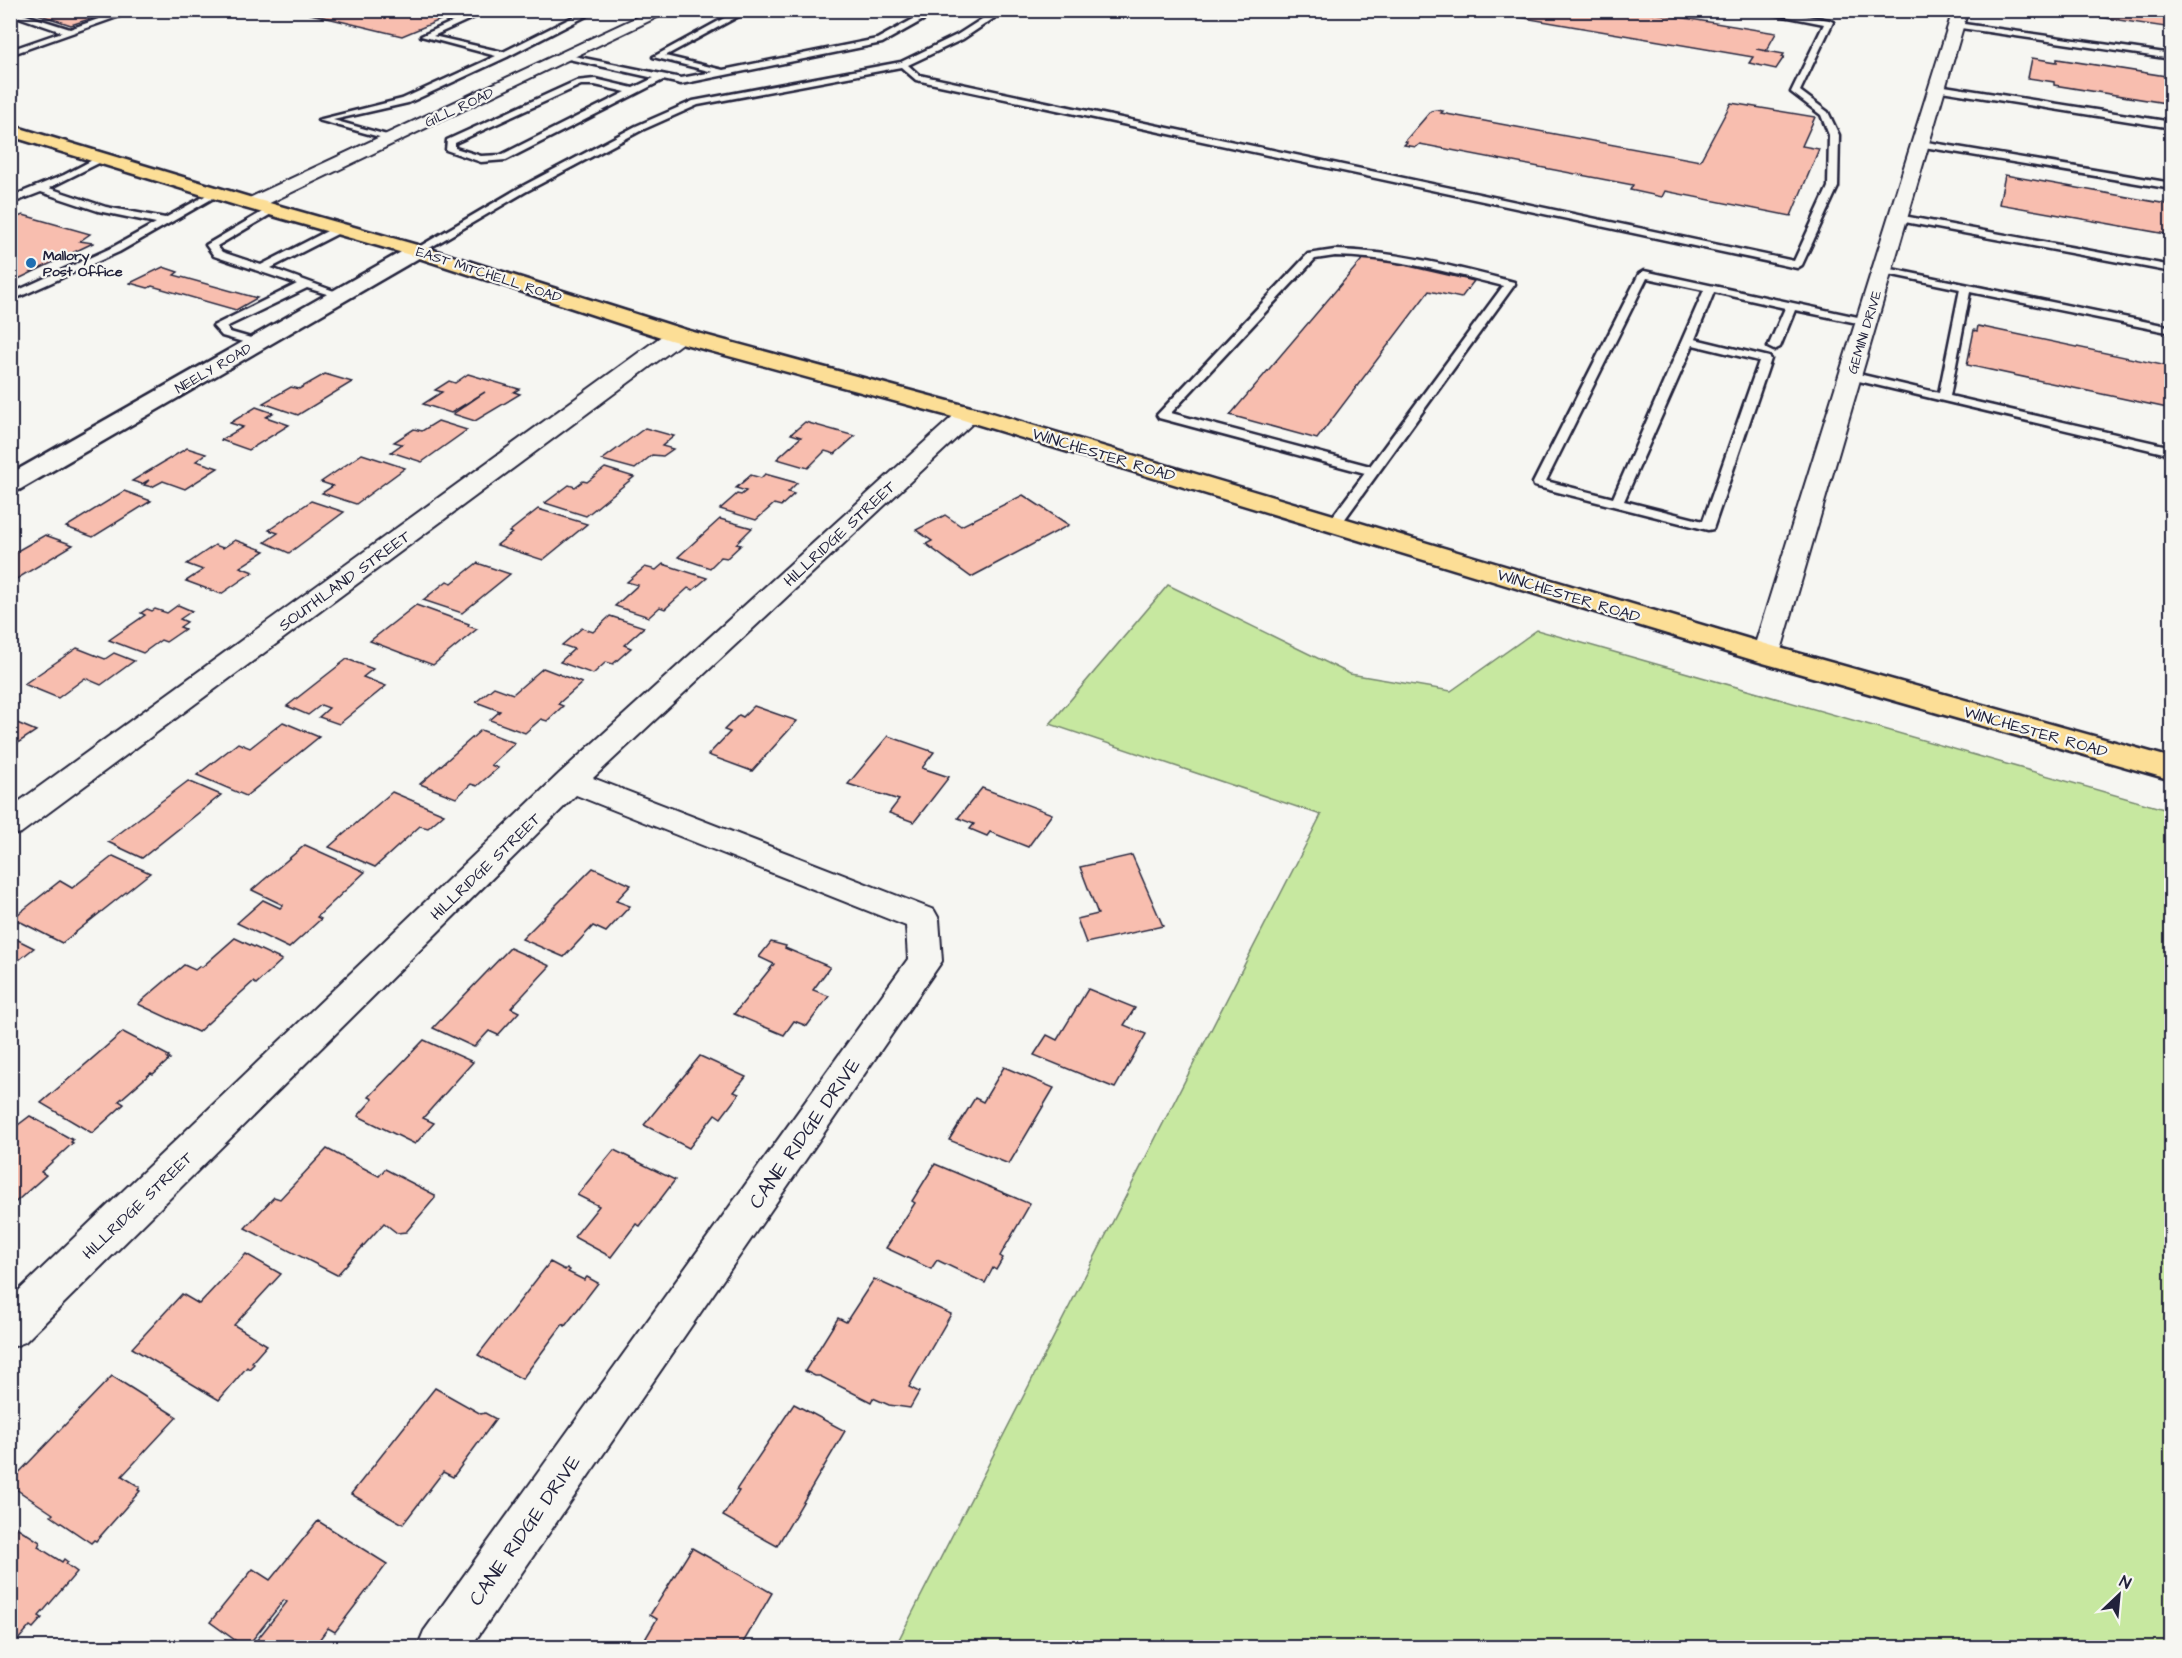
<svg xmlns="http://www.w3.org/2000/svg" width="2182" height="1658" font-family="'Architects Daughter',sans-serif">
<rect width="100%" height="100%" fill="#f6f6f2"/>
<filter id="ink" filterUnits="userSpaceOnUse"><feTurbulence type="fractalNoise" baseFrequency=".0167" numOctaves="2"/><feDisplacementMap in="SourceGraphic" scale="12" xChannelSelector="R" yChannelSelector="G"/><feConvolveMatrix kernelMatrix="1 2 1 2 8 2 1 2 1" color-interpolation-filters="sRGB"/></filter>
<g filter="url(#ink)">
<polygon fill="#c7e8a0" stroke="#74856e" stroke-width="1.5" points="1168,585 1350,674 1451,691 1537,630 2171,811 2171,1647 895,1647 1321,815 1050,724"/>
<g fill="#f8beaf" stroke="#22223b" stroke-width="1.5">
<polygon points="41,10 117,10 71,25 34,13"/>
<polygon points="294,10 464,10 402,36"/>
<polygon points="1478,10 1636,10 1776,33 1766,51 1756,49 1784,54 1782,57 1784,57 1776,69 1749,63 1753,57"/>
<polygon points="2051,10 2172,10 2172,28"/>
<polygon points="2032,58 2057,62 2057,59 2172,77 2172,104 2054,85 2054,82 2028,78"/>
<polygon points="1731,103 1815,117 1802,146 1819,149 1791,216 1665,191 1662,197 1630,190 1633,185 1420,144 1416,147 1404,145 1407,142 1405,141 1431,111 1436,110 1443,111 1441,113 1700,161"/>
<polygon points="2005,175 2172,205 2172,235 1999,204"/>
<polygon points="23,215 90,234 80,241 93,243 10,283 10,220"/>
<polygon points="1365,256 1474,281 1461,298 1429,291 1317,439 1230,415"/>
<polygon points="163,267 178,272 174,275 257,298 236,310 152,286 148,288 130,283"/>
<polygon points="1978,326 2172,367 2172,409 1967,365 1974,330 1977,331"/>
<polygon points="325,374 352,382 298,415 263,403 291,387 299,389"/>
<polygon points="468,374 519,389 514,392 520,394 475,421 453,414 485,392 451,413 423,404 442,392 435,390 449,381 455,383"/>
<polygon points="256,407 273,413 266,417 289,425 249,450 221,440 243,427 230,423"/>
<polygon points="438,421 467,430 422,462 391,452 402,444 394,442 414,429 422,431"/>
<polygon points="805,422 855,436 835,454 825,451 808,468 777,459 801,437 791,434"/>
<polygon points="645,428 674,436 662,446 673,449 663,456 652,455 635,469 602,460"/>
<polygon points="187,448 206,454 196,461 218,468 185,489 163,481 152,487 144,485 149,480 142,484 132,481"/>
<polygon points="362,454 405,468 356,504 322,493 333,486 321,482"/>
<polygon points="605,468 634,477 586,516 545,503 569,485 575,487 583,481 587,482"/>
<polygon points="765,474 797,483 788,492 794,494 781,506 774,504 756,520 720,509 737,494 741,495 746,491 736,488 751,475 761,478"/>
<polygon points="124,491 151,501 93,537 66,527"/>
<polygon points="1023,495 1069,525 971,577 926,544 932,541 916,530 945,515 961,526"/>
<polygon points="311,501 344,512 289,553 265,542 278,533 269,530"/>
<polygon points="538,509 587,524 543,560 497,545 512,533 509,532"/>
<polygon points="720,519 752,528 736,544 741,545 727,558 721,557 710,568 678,557"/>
<polygon points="45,535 73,545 10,583 10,555"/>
<polygon points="235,540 265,551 240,567 253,572 221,594 186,581 203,570 187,564 215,545 223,548"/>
<polygon points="477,563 510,574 462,613 423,600 447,581 452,583"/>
<polygon points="663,564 707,578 693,590 688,588 665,609 660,607 649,617 615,606 638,585 627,582 645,567 656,570"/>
<polygon points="178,605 192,611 180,619 187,622 180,627 185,629 166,642 161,640 143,653 109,640 145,615 141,613 147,609 152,611 155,609 167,613"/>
<polygon points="416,605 469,624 468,626 477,629 433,665 370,641"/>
<polygon points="610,616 644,627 624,645 631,648 613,664 606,662 593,674 560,662 574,649 562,645 582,628 593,632"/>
<polygon points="77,648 105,659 114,653 134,661 101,685 85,678 58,698 24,684"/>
<polygon points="347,659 373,669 363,677 386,686 339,724 319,717 329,708 321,705 308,715 287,706"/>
<polygon points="543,668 582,683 558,704 563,706 547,721 541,719 525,733 490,720 500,711 476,702 494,687 513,694"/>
<polygon points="754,706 797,721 752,771 708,755 730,732 724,730 739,715 743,717"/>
<polygon points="10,720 36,731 10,748"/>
<polygon points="283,722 319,737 246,796 197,775 238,743 250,748"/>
<polygon points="481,730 515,743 491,765 498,768 477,786 471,784 456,798 420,784"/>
<polygon points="888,736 934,752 922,768 949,777 914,822 889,813 899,800 848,784"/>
<polygon points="188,781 221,795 142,858 108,842"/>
<polygon points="982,788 1052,814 1028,847 990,832 987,836 970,829 974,824 958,818"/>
<polygon points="392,792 444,814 428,828 420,826 375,867 329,847"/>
<polygon points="305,845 365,872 317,917 321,919 289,948 237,923 263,900 280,908 283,905 252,890"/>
<polygon points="1132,855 1163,926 1086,943 1077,919 1098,914 1080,867"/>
<polygon points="113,856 150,873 62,943 13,918 60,881 72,888"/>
<polygon points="593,868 631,885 616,901 630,906 606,932 593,926 564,957 522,939"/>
<polygon points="10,936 34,948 10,967"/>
<polygon points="235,938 282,960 256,984 253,982 198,1032 138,1004 184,965 195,970 200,966 202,967"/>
<polygon points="771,942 786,946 785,948 830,967 813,990 829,996 807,1026 794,1021 784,1035 734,1014 774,964 759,957"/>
<polygon points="510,948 550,966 511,1008 519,1012 498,1035 489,1031 474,1047 433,1028"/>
<polygon points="1088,989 1135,1008 1124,1025 1146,1034 1115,1088 1034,1055 1047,1035 1057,1040"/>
<polygon points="123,1032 169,1056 167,1058 170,1059 153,1074 151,1073 119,1101 124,1104 92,1133 41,1103"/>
<polygon points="424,1040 473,1062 423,1118 434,1123 415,1144 358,1116 373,1099 369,1097"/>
<polygon points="700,1056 746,1077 734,1092 739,1094 721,1118 715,1114 689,1148 644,1125"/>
<polygon points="1004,1067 1054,1088 1009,1164 949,1140 975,1098 983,1102"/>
<polygon points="30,1116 73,1140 71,1142 73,1143 41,1172 46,1175 10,1207 10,1131"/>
<polygon points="327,1149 379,1176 385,1169 435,1195 435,1198 406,1232 397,1233 384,1223 337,1275 245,1228 274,1197 280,1199"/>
<polygon points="614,1150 675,1180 640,1226 636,1224 611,1257 574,1237 599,1206 577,1195"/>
<polygon points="935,1164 1030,1204 1000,1256 1003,1258 996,1270 993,1268 985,1283 937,1260 931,1269 886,1248 915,1203 912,1201"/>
<polygon points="246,1254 281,1274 234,1325 267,1345 252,1362 254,1364 249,1369 247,1367 219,1400 132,1348 182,1294 199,1304"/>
<polygon points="550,1262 565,1270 567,1268 570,1270 568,1272 584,1280 587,1277 598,1283 565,1326 563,1324 522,1379 478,1355"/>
<polygon points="874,1279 951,1314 909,1387 919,1392 910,1408 889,1405 873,1398 871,1402 820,1376 815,1376 805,1371 838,1318 846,1322"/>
<polygon points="112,1376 177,1417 122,1476 140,1487 138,1490 140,1491 96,1541 94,1540 91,1543 51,1516 53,1514 10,1485 10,1482"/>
<polygon points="435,1388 481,1414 485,1413 496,1419 453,1477 443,1472 403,1524 351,1494"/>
<polygon points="794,1404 845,1431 777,1546 723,1516 739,1491 736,1490"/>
<polygon points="318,1521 387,1564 335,1632 328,1628 313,1648 254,1648 252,1646 287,1602 284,1600 246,1648 210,1622 253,1569 270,1580"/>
<polygon points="10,1523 40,1542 38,1547 62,1562 64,1559 68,1562 66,1564 77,1572 39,1616 42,1618 33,1628 30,1626 11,1648"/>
<polygon points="692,1548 772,1593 740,1648 640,1648 657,1619 650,1615"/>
</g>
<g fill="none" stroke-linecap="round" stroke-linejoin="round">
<defs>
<g id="service">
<polygon points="10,10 70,29 124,10 137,10 10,55 10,50 62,32 10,14"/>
<polygon points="478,10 490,10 433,36 503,52 587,10 598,10 507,57 408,103 333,120 394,137 394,141 318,120 402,99 496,56 421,36"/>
<path d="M 739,10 L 750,10 L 665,56 L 723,70 L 877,39 L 930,10 L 941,10 L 882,43 L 681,84 L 663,80 L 506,160 L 481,162 L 446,150 L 447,140 L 576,81 L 595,79 L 633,88 L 654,78 L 564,58 L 564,54 L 681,78 L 713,72 L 653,57 ZM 581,85 L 595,85 L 626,92 L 501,155 L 481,156 L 455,148 L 455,143 Z"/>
<polygon points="996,10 1006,10 963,39 908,65 919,75 1794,261 1828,187 1829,135 1821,115 1791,92 1824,24 1753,10 1774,10 1829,20 1833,22 1800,91 1828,112 1839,135 1838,187 1802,265 1797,268 916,80 901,67 698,105 642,130 525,192 421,253 412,251 519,188 636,126 693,101 901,62 957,35"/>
<polygon points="1957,23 2172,54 2172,59 1954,27 1953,25"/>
<polygon points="1938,85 2172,122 2172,128 1935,90 1935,86"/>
<polygon points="1921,141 2172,183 2172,189 1918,146 1918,142"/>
<polygon points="102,155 105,156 105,160 49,188 106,207 165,218 214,191 222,193 119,252 10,301 10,294 111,248 156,223 98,211 41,192 10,204 10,197 64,175"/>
<polygon points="269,208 278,210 217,246 222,252 261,265 335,227 343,227 343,231 271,268 345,295 340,298 307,288 226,327 230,332 261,341 261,345 257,346 222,336 213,326 297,284 214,256 206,245"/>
<polygon points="1898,215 2172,266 2172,272 1894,220 1894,216"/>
<path d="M 1335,250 C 1396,251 1455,267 1514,282 L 1515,284 L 1339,527 L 1334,528 L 1327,524 L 1365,473 L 1159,418 L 1157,415 L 1308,254 ZM 1335,256 C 1393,257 1447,272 1503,286 L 1370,466 L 1171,413 L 1315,259 Z"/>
<polygon points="1882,267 2172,327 2172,333 1970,292 1950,396 2172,447 2172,455 1846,378 1846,374 1850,372 1939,393 1960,289 1878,272 1878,268"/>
<path d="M 1644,271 L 1867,319 L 1873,322 L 1867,325 L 1795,310 L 1780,347 L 1774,350 L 1768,347 L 1785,308 L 1714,292 L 1695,339 L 1769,357 L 1771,359 L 1713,529 L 1708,530 L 1534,486 L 1533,483 L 1639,274 ZM 1647,278 L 1704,290 L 1613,498 L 1546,481 ZM 1693,345 L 1759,361 L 1703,521 L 1624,501 Z"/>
</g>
<g id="minor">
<polygon points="652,10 672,10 259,208 245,208 243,204 245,200"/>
<polygon points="1953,10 1968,10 1780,654 1776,660 1766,663 1756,660 1752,654"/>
<polygon points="678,329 686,330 689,335 686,340 21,833 10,836 10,808 670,330"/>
<polygon points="969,407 977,409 981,414 977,419 593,778 934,910 939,919 942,961 470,1648 417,1648 424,1631 908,959 906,926 576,795 25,1342 10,1348 10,1299 560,773 961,409"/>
</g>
<polygon id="tertiary" points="417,245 424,247 427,251 424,255 19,490 10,493 10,474 410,247"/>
<polygon id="primary" points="10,125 259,200 424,247 686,330 978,409 1776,647 2172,758 2172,780 1756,661 960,419 670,340 410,255 245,208 10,136"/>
</defs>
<use href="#service" stroke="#22223b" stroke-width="5"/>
<use href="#minor" stroke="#22223b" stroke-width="4"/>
<use href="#tertiary" stroke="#22223b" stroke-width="5"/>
<use href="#primary" stroke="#22223b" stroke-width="5"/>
<use href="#service" fill="#f6f6f2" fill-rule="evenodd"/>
<use href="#minor" fill="#f6f6f2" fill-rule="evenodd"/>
<use href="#tertiary" fill="#f6f6f2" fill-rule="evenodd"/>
<use href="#primary" fill="#fcde96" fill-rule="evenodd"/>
</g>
</g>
<circle fill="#1f6fb2" stroke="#f6f6f2" stroke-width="2" cx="31" cy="263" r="6"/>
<g text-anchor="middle" stroke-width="4.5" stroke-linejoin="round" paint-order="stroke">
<g font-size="14" fill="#22223b" stroke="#f6f6f2">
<text transform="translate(459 107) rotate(-25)" y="5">GILL ROAD</text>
<text transform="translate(489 274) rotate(18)" y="5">EAST MITCHELL ROAD</text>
<text transform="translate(1864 332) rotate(-73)" y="5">GEMINI DRIVE</text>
<text transform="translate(213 368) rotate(-30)" y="5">NEELY ROAD</text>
</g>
<g font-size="14" font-weight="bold" fill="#22223b" stroke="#f6f6f2" text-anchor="start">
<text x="43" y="260">Mallory<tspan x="43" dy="16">Post Office</tspan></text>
</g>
<g font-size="16" fill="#22223b" stroke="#f6f6f2">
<text transform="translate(1104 454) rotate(17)" y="6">WINCHESTER ROAD</text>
<text transform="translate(839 533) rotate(-43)" y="6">HILLRIDGE STREET</text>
<text transform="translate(344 580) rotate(-36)" y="6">SOUTHLAND STREET</text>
<text transform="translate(1569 595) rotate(17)" y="6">WINCHESTER ROAD</text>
<text transform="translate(2036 731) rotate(16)" y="6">WINCHESTER ROAD</text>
<text transform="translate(485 866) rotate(-44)" y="6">HILLRIDGE STREET</text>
<text transform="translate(137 1205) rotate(-44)" y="6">HILLRIDGE STREET</text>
</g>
<g font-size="20" fill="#22223b" stroke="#f6f6f2">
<text transform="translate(804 1133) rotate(-55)" y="7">CANE RIDGE DRIVE</text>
<text transform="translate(524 1530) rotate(-55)" y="7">CANE RIDGE DRIVE</text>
</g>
</g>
<rect width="2182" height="1658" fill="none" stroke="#f6f6f2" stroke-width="36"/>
<rect x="18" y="18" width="2146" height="1622" fill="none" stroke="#22223b" stroke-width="2" filter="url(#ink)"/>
<g transform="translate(2119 1595) rotate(26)" stroke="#f6f6f2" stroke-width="4.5" paint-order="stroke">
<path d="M0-4.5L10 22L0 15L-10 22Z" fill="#22223b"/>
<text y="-9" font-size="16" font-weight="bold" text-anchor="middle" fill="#22223b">N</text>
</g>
</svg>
